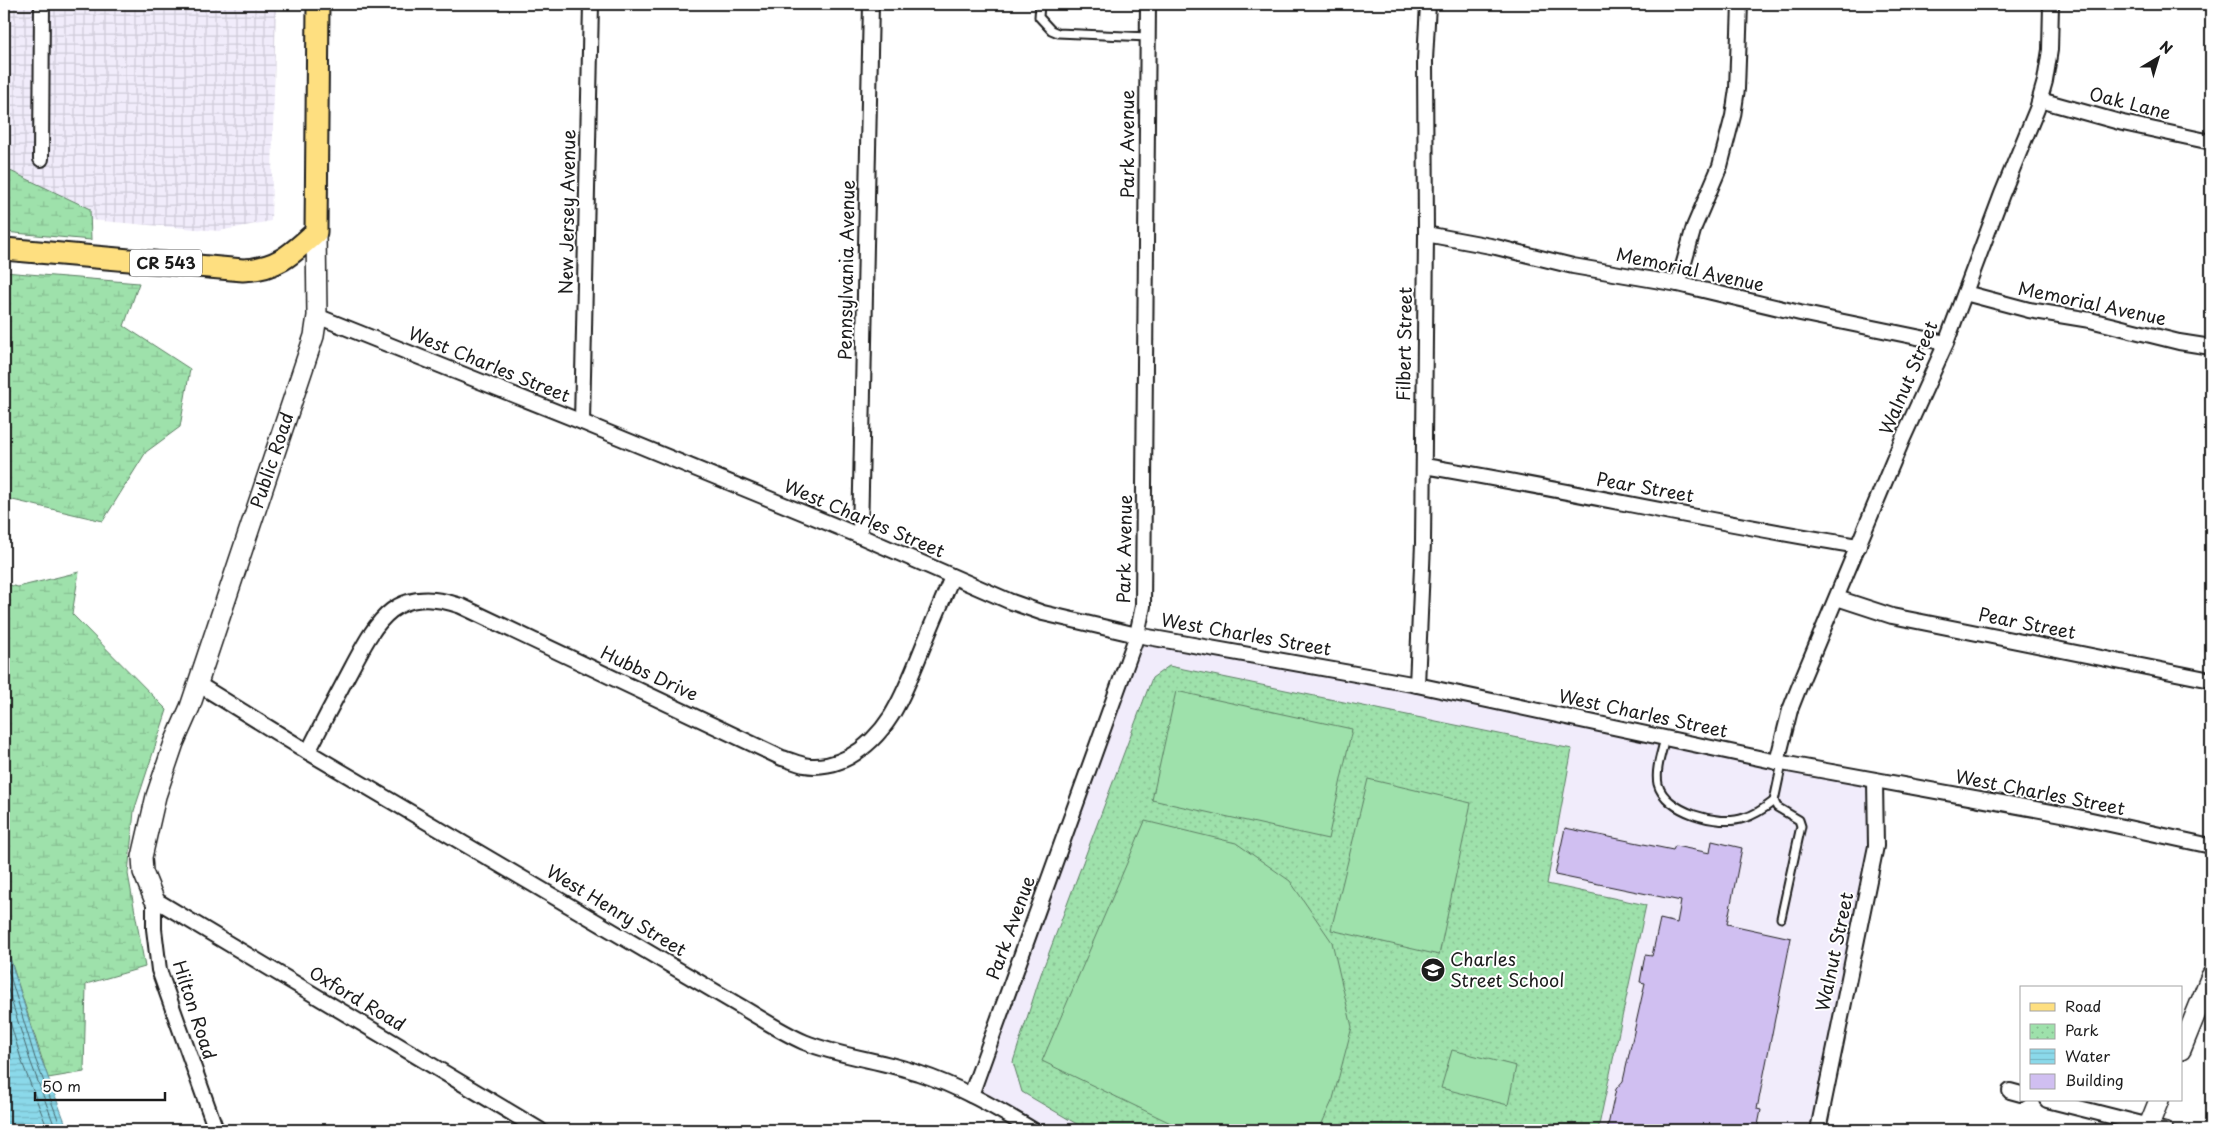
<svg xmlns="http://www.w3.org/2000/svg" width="2215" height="1134" font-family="'Playpen Sans',sans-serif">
<defs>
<pattern id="industrial-grid" width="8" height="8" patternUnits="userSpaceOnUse" patternTransform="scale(1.25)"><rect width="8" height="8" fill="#f1ecfb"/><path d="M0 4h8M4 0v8" fill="none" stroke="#cecad7"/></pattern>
<pattern id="wetland-marsh" width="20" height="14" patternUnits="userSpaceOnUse" patternTransform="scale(1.25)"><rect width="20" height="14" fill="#9ee1ab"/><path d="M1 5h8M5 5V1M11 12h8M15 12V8" fill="none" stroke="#88c093"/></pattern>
<pattern id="park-dots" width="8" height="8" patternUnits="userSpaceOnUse" patternTransform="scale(1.25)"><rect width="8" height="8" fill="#9ee1ab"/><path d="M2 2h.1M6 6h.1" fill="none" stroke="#88c093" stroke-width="1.8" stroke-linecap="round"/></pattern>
<pattern id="water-rules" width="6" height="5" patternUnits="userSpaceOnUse" patternTransform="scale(1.25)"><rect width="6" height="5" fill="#8bd9ea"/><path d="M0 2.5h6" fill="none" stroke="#77bac8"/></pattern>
</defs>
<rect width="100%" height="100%" fill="#fff"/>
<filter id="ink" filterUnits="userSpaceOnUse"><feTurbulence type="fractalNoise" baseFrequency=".02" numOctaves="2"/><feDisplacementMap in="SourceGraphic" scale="10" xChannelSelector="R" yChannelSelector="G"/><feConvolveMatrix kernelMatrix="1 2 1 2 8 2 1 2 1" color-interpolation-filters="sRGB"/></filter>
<g filter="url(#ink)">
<polygon fill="#f1ecfb" points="1137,635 1875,781 1876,846 1818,1130 1035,1130 971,1095"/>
<polygon fill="url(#industrial-grid)" points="4,4 276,4 271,221 219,231 90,220 90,209 4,168"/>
<g fill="url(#wetland-marsh)" stroke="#5d7e64">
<polygon points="4,168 90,209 91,240 4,232"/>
<polygon points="4,272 139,283 124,326 190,369 180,427 146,452 103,521 4,498"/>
<polygon points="79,572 72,614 167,710 134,811 128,874 145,967 86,984 84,1072 48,1078 4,939 4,584 18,587"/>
</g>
<polygon fill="url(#park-dots)" stroke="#5d7e64" points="1169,666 1572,749 1547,884 1646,905 1598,1130 1087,1130 1022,1092 1013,1062 1041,974 1152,678"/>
<g fill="#9ee1ab" stroke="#5d7e64">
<polygon points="1176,691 1352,729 1328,839 1152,800"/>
<polygon points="1368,779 1471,803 1439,955 1331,930"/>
<polygon points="1145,821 1236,843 1290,881 1332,942 1352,1027 1333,1099 1319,1130 1185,1130 1042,1061"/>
<polygon points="1452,1050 1516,1066 1508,1105 1441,1088"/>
</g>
<polygon fill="url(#water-rules)" stroke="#5f8d98" points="4,939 40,1056 68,1130 4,1130"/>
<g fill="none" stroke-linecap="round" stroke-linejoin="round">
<g stroke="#48686e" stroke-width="1">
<polyline points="4,956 35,1058 62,1130"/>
<polyline points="4,977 30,1060 56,1130"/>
<polyline points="4,1002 22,1062 48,1130"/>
</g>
</g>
<polygon fill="#d0bff1" stroke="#1c1c1c" points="1565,828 1673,850 1675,846 1710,853 1712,841 1742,848 1727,924 1791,938 1757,1109 1761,1110 1757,1130 1607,1130 1616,1089 1623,1081 1645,983 1640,982 1645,955 1652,956 1660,919 1677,923 1681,901 1555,875"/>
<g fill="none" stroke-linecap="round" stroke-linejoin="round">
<defs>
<g id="lane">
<polyline points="1040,4 1039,17 1051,30 1058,33 1148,37"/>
<path d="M 1665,738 C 1662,752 1655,769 1658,784 C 1665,812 1719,827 1744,818 C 1755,815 1765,808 1774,801"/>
<polyline points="1781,918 1801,826 1799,820 1777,807 1774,801 1782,763"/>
</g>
<g id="street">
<polyline points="2040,100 2123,123 2211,142"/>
<polyline points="41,159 42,4"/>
<polyline points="1426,234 1496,247 1573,266 1678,284 1800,313 1946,343"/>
<polyline points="1678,284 1694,227 1720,166 1733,116 1737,89 1740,4"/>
<polyline points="1965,293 2029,310 2090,320 2179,342 2211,347"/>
<polyline points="317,316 582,422 860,536 1009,601 1043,613 1137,635 1417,685 1782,763 2073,816 2211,846"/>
<polyline points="582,422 591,4"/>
<path d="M 1424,466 C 1569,490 1713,523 1859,546"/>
<polyline points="860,536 871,4"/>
<polyline points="1837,598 1892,616 2211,680"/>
<path d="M 198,684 L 308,752 L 738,1005 C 759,1017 781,1032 804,1042 C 841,1057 881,1060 918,1073 C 959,1086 996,1108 1033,1130"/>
<polyline points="1417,685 1423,543 1426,234 1425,60 1428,4"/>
<path d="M 308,752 C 321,726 335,699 349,673 C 376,622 394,583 461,606 L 782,758 C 789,760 797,763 804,765 C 819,768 836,764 849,757 C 888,735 902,698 918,659 C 929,631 941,604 952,577"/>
<polyline points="1777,762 1790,710 1803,677 1903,438 1946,343 2002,194 2037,109 2045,81 2050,50 2051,4"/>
<polyline points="154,899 540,1130"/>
<polyline points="154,899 154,929 159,970 216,1130"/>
<polyline points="2010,1091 2021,1094"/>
<polyline points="971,1095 1137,635 1143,606 1148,4"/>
<polyline points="2047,1100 2166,1130"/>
<polyline points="1818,1130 1876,846 1875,781"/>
</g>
<g id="secondary">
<path id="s1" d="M 154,899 L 143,872 L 142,857 L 156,796 L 174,743 L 190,707 L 314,336 L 317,316 L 316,232"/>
<polyline points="2181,1050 2211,976"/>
<polyline points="2147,1130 2159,1100"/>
</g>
<path id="primary" d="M 4,249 L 243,270 C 277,269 292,254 316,232 L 318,4"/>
</defs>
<use href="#lane" stroke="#1c1c1c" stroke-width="11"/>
<use href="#street" stroke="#1c1c1c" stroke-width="18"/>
<use href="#secondary" stroke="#1c1c1c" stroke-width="22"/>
<use href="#primary" stroke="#1c1c1c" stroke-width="25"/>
<use href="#lane" stroke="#fff" stroke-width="7"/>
<use href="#street" stroke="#fff" stroke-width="14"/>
<use href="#secondary" stroke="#fff" stroke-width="19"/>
<use href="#primary" stroke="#fedf80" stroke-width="21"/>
</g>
</g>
<defs>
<symbol id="school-disc" viewBox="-11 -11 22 22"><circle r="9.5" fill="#1c1c1c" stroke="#fff"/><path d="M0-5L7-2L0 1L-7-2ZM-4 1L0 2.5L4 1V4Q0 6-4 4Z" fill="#fff"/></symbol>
</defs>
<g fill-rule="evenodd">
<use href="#school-disc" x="1419" y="956" width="28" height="28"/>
</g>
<g text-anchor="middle" stroke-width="4" stroke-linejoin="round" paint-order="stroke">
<rect fill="#fff" stroke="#606060" stroke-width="1" x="130" y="249.5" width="72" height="27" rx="4"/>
<g font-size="16" font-weight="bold" fill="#1c1c1c">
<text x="166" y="269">CR 543</text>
</g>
<g font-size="18" fill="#1c1c1c" stroke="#fff">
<text transform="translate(2130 104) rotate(14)" y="6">Oak Lane</text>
<text transform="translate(1128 144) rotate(-90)" y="6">Park Avenue</text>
<text transform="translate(568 212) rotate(-89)" y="6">New Jersey Avenue</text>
<text transform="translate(847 270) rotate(-89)" y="6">Pennsylvania Avenue</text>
<text transform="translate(1690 270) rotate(12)" y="6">Memorial Avenue</text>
<text transform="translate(2092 304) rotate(12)" y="6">Memorial Avenue</text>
<text transform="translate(1405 344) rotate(-89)" y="6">Filbert Street</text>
<text transform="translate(489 365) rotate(22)" y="6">West Charles Street</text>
<text transform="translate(1909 378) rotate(-67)" y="6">Walnut Street</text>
<text dy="6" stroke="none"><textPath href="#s1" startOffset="462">Public Road</textPath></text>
<text transform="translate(1645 488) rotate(10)" y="6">Pear Street</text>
<text transform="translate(864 519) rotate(23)" y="6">West Charles Street</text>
<text transform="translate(1125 549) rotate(-89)" y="6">Park Avenue</text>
<text transform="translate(2027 624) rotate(11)" y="6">Pear Street</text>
<text transform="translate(1246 635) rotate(10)" y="6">West Charles Street</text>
<text transform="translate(649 674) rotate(25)" y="6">Hubbs Drive</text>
<text transform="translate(1643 714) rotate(12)" y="6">West Charles Street</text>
<text transform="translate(2040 793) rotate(11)" y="6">West Charles Street</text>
<text transform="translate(616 911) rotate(31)" y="6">West Henry Street</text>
<text transform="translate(1011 928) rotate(-70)" y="6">Park Avenue</text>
<text transform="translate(1835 952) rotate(-78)" y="6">Walnut Street</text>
<text transform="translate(357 999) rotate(31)" y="6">Oxford Road</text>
<text transform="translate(194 1010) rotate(72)" y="6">Hilton Road</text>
</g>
<g font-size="18" fill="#1c1c1c" stroke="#fff" text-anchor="start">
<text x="1450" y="966">Charles<tspan x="1450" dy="21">Street School</tspan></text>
</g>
</g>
<rect width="2215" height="1134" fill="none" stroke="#fff" stroke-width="20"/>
<rect x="10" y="10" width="2195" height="1114" fill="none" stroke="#1c1c1c" stroke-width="2" filter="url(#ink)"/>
<rect x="2020" y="986" width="162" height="115" fill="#ffffff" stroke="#a4a4a4"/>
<rect x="2030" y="1003" width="25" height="8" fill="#fedf80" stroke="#a4a4a4"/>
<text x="2065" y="1012" font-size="15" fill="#1c1c1c">Road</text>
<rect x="2030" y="1024" width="25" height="15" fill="url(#park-dots)" stroke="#a4a4a4"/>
<text x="2065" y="1036" font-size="15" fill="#1c1c1c">Park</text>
<rect x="2030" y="1049" width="25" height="15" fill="url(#water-rules)" stroke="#a4a4a4"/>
<text x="2065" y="1062" font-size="15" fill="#1c1c1c">Water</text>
<rect x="2030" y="1074" width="25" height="15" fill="#d0bff1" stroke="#a4a4a4"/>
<text x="2065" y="1086" font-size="15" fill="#1c1c1c">Building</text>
<g transform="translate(2158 58) rotate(38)" stroke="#ffffff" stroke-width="4" paint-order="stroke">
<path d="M0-4L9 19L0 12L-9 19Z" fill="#1c1c1c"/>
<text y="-8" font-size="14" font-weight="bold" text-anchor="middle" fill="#1c1c1c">N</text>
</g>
<path d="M35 1092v8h130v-8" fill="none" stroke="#1c1c1c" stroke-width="2.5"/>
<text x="42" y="1092" font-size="15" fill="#1c1c1c" stroke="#ffffff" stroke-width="4" paint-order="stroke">50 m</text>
</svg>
